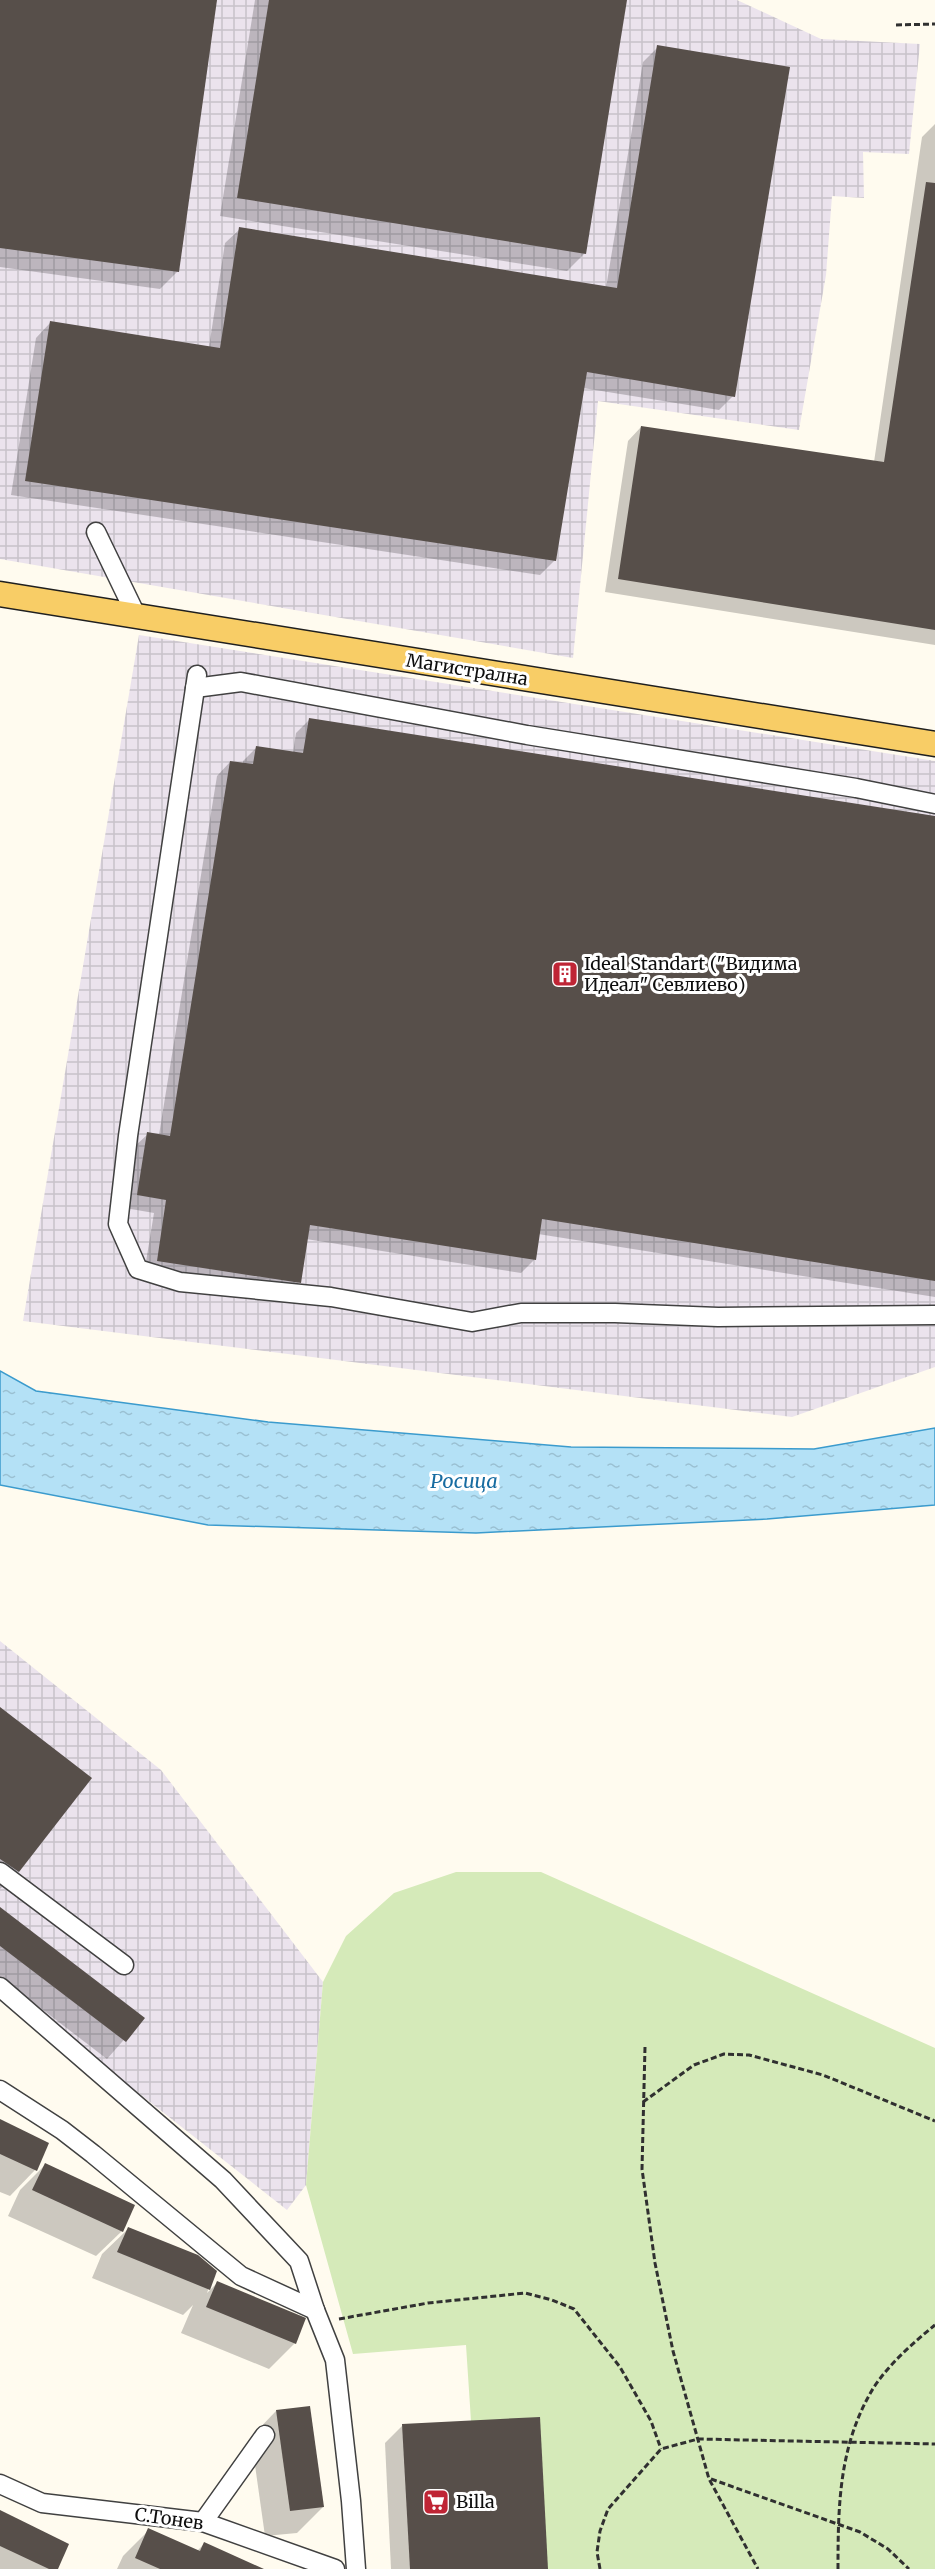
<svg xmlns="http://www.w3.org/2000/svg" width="935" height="2569" font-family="Merriweather,serif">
<defs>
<pattern id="industrial-grid" width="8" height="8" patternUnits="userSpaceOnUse" patternTransform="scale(1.5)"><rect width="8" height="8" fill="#ebe3ed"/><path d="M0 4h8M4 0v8" fill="none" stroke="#c8c2ca"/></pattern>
<pattern id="water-ripples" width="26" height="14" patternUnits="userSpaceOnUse" patternTransform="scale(1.5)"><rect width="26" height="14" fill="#b4e1f6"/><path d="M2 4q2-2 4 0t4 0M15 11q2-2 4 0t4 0" fill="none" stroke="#9ac0d2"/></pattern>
</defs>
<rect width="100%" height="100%" fill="#fffbef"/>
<g fill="url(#industrial-grid)">
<polygon points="0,0 737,0 821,39 920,44 909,154 863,152 864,198 832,196 826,275 799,430 598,401 573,658 0,559"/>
<polygon points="139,635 935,761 935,1367 792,1417 23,1321"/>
<polygon points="0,1641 161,1770 323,1982 306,2185 287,2210 0,1984"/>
</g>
<polygon fill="#d5eab9" points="456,1872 541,1872 935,2048 935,2569 548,2569 471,2421 466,2345 353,2354 306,2185 323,1982 346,1936 394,1893"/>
<polygon fill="url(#water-ripples)" stroke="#3b9bcd" stroke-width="1.5" points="0,1371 36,1391 268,1422 571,1447 814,1449 935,1428 935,1505 767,1519 476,1533 208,1525 0,1485"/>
<g fill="#0003">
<polygon points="0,0 215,0 178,271 160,289 0,267"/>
<polygon points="255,0 625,0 585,253 567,271 220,216"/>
<polygon points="658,47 733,396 719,410 583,388 555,560 540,575 11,495 36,338 50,323 209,347 225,243 240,229 606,288 643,62"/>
<polygon points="935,124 935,645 605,592 628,441 641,427 874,462 922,137"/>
<polygon points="310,719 935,818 935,1297 538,1234 534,1260 521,1273 306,1239 299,1282 286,1296 144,1274 154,1213 125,1208 134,1147 148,1134 159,1135 217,776 230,762 243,764 243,761 257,747 293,753 296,733"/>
<polygon points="0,1709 18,1871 0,1889"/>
<polygon points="0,1909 143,2018 107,2059 0,1977"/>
<polygon points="0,2121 35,2170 10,2196 0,2192"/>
<polygon points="45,2165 122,2231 96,2256 8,2216 20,2190"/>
<polygon points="128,2229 215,2271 207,2293 217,2283 295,2343 269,2369 181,2333 193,2305 183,2315 92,2278 102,2254"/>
<polygon points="276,2411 323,2507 297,2533 265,2536 251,2437"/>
<polygon points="403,2425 546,2569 391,2569 385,2443"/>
<polygon points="0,2512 56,2569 0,2569"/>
<polygon points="149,2530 197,2551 204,2544 260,2569 117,2569 123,2556"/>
</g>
<g fill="#574f4a">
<polygon points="0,0 217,0 179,272 0,248"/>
<polygon points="269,0 627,0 586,254 237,198"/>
<polygon points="657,45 790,67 735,397 587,372 556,561 25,481 50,321 220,348 239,227 617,288"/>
<polygon points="926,182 935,183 935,630 618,579 641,426 884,462"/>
<polygon points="309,718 935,816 935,1281 542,1219 536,1260 310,1225 301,1283 157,1261 166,1200 137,1195 147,1132 170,1136 230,761 253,764 256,746 303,753"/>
<polygon points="0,1707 92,1778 19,1872 0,1859"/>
<polygon points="0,1907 145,2018 126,2042 0,1946"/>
<polygon points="0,2119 49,2143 37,2171 0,2154"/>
<polygon points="45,2163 135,2205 123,2232 32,2190"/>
<polygon points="128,2227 198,2255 217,2271 210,2290 117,2252"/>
<polygon points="217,2281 306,2318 296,2344 206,2307"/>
<polygon points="310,2406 324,2507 290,2511 276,2410"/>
<polygon points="540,2417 548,2569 410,2569 402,2424"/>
<polygon points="0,2510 69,2544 58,2569 49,2569 0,2546"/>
<polygon points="148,2528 200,2551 204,2542 264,2569 160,2569 135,2558"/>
</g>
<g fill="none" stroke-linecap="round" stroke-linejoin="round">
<defs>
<g id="minor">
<polyline points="96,532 137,617"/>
<polyline points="197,675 128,1136 118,1224 138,1269 180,1282 331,1297 472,1322 521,1313 615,1313 718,1317 935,1315"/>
<polyline points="195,688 241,682 527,735 856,788 935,804"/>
<polyline points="0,1872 124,1965"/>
<polyline points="0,1987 223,2180 299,2261 315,2310 335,2360 351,2501 356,2569"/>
<polyline points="0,2090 62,2130 93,2154 241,2276 315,2310"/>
<polyline points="0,2484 42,2503 203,2522 335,2569"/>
<polyline points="203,2522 265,2435"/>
</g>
<polyline id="major" points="0,594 935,744"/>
</defs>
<use href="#minor" stroke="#414141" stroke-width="21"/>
<use href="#major" stroke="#1f1f1f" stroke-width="27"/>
<g stroke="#303030" stroke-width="3" stroke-dasharray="6 3" stroke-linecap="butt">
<polyline points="896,25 935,24"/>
<polyline points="645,2047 642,2169 655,2263 673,2351 709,2479 758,2569"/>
<polyline points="643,2102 694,2065 724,2054 749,2055 823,2075 935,2121"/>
<polyline points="339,2319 428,2303 525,2293 552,2300 574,2309 620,2367 651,2421 661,2449"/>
<polyline points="711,2479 860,2532 888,2549 909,2569"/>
<polyline points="600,2569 597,2552 600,2531 608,2509 661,2449 698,2439 935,2444"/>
<path d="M 838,2569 C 838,2504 839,2444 874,2387 C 890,2363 913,2343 935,2325"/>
</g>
<use href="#minor" stroke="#fff" stroke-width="18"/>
<use href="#major" stroke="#f8cd66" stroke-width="24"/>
</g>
<defs>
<symbol id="building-square" viewBox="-11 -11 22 22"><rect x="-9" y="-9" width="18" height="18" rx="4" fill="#bf2535" stroke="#fff"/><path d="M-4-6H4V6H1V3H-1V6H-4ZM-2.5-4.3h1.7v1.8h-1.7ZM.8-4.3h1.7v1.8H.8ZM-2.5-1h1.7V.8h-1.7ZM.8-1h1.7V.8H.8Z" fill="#fff"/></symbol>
<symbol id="supermarket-square" viewBox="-11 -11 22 22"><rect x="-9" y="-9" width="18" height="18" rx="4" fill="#bf2535" stroke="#fff"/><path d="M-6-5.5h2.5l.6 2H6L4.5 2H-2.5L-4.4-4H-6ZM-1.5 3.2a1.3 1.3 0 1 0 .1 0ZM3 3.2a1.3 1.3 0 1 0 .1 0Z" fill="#fff"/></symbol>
</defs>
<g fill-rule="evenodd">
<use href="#building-square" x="550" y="959" width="30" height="30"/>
<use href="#supermarket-square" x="421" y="2487" width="30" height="30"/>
</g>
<g text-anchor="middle" stroke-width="6" stroke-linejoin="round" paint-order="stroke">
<g font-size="18" fill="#0e0e0e" stroke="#fff">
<text transform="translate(467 670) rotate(9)" y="6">Магистрална</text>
<text transform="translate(169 2519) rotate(8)" y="6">С.Тонев</text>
</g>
<g font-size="18" fill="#0e0e0e" stroke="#fff" text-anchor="start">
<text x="584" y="970">Ideal Standart ("Видима<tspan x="584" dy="21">Идеал" Севлиево)</tspan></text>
<text x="456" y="2508">Billa</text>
</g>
<g font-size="20" font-style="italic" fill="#176ca1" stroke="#fff">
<text x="464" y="1488">Росица</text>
</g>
</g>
</svg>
